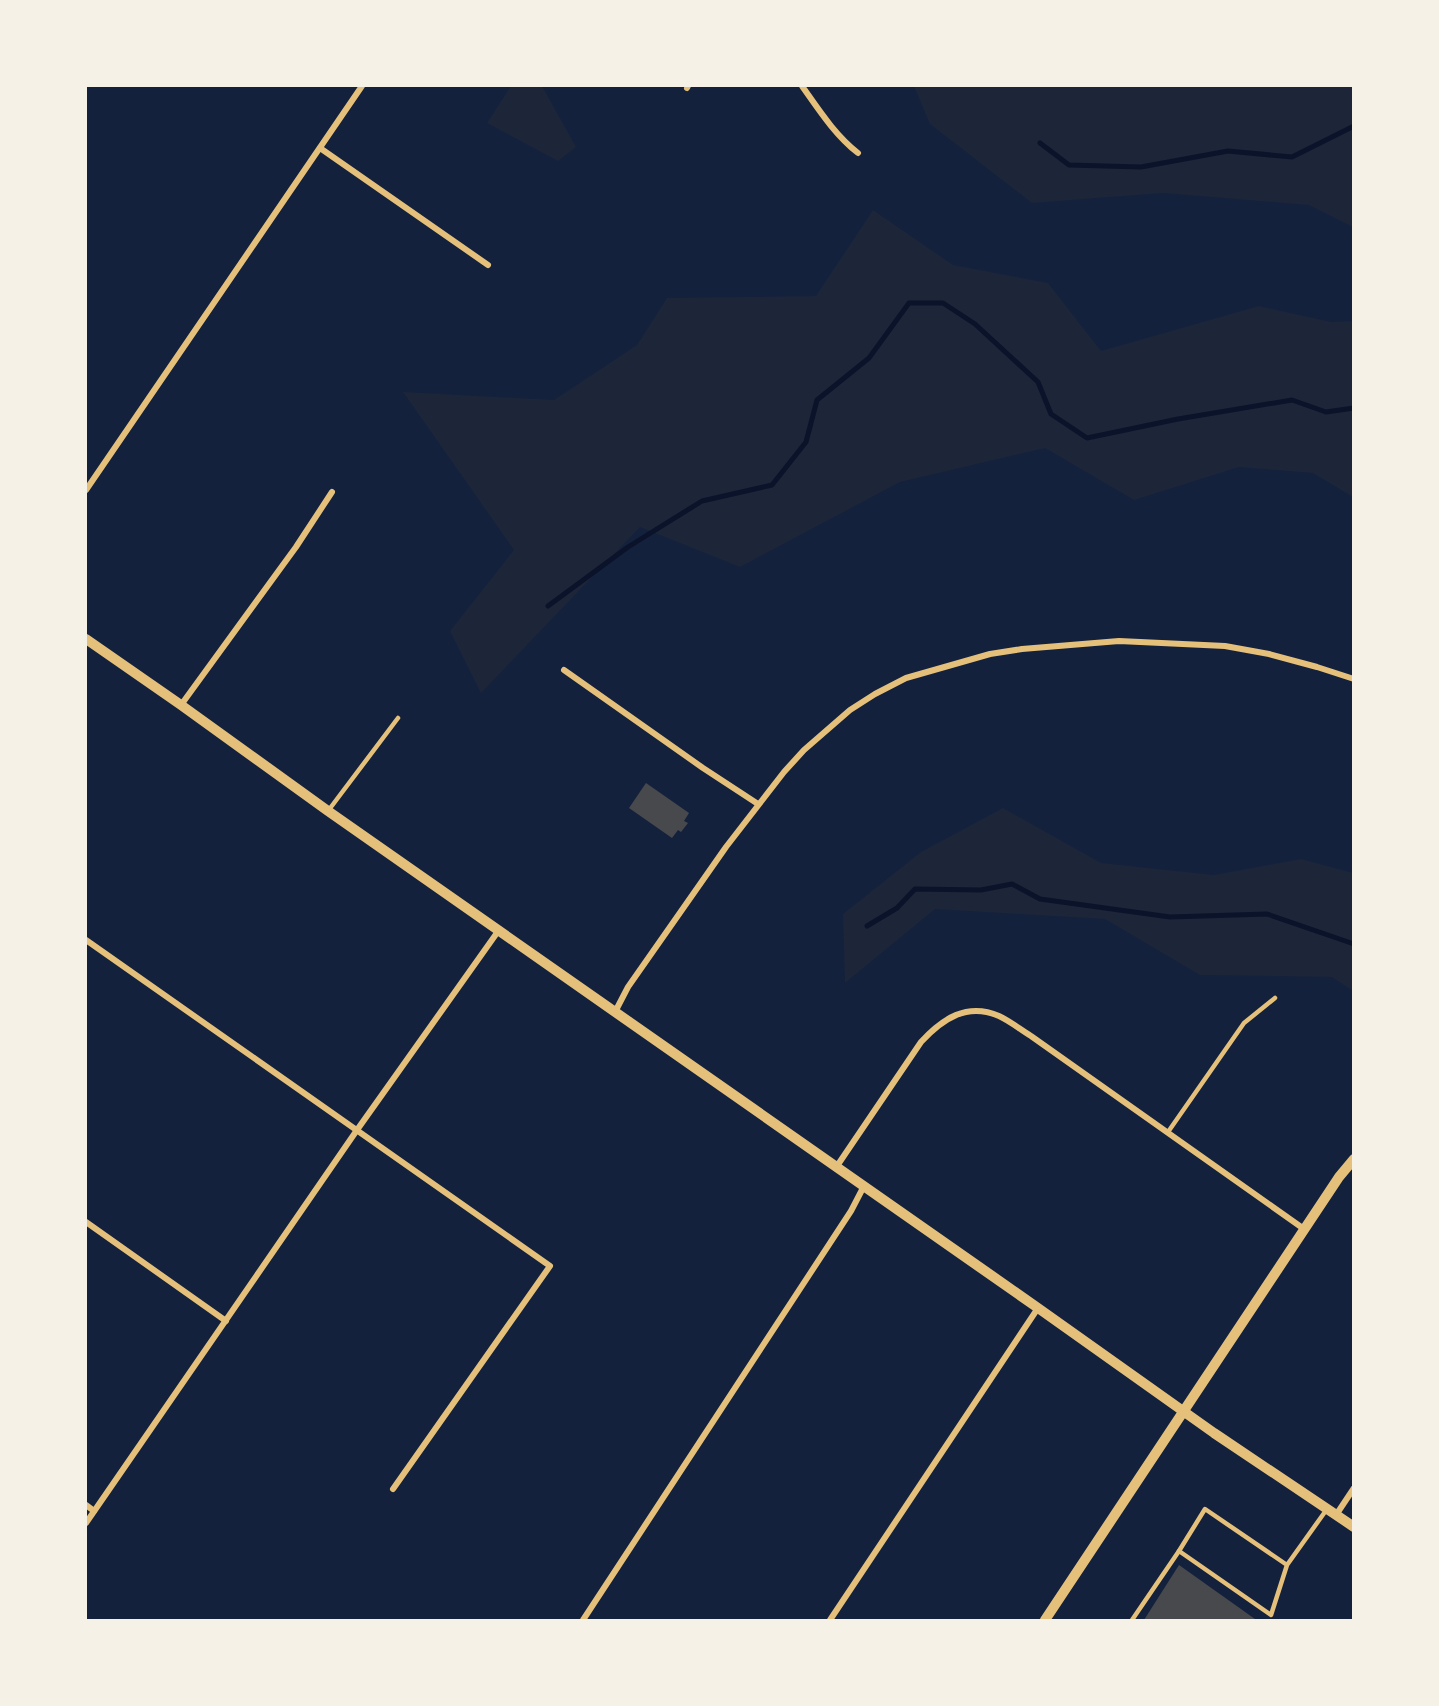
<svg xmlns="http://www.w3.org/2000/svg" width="1439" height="1706" font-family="Poppins,sans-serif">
<rect width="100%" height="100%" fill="#14213d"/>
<g fill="#1d2539">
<polygon points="511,86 542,86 576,147 558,161 487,123"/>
<polygon points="914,86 1353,86 1353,227 1309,205 1163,193 1032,203 930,124"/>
<polygon points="873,210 953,265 1048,283 1101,351 1259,306 1331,322 1353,321 1353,497 1313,473 1239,467 1134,500 1045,448 900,482 740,567 640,527 481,693 450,631 514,550 403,392 554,400 637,345 667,298 816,296"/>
<polygon points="1003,808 1101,863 1214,875 1301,859 1353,873 1353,991 1332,977 1200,975 1105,919 935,909 845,983 843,914 921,852"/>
</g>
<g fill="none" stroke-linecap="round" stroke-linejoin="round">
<g stroke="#0b132b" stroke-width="5">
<polyline points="1040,143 1069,165 1141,167 1228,151 1292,157 1354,126"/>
<polyline points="548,606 628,547 702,501 772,485 806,442 817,400 869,358 909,303 943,303 975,324 1038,382 1051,414 1087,438 1178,419 1292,400 1326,412 1354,408"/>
<polyline points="867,926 897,908 915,889 981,890 1012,884 1040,899 1170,917 1267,914 1354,944"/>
</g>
</g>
<g fill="#48494c">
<polygon points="646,783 689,813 684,821 688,823 681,832 678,830 672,838 629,808"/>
<polygon points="1179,1565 1255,1619 1254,1620 1144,1620"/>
</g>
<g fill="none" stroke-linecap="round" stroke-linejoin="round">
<g stroke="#e5c07b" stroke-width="4.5">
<polyline points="328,811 398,718"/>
<polyline points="1168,1132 1244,1023 1275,998"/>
<polyline points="1287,1565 1205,1509 1179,1551 1271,1615 1287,1565 1327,1509"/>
<polyline points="1132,1620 1179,1551"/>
</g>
<g stroke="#e5c07b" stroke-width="6">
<path d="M 802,86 C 819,110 835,135 858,153"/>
<polyline points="687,88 688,86"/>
<polyline points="320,148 488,265"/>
<polyline points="86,490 362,86"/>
<polyline points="564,670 703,768 758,804"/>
<polyline points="181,705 296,547 332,492"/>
<polyline points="86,940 550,1266 393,1489"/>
<polyline points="615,1012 628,987 726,847 784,772 804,750 850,710 875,694 906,678 990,654 1022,649 1119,641 1225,646 1269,654 1317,667 1354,679"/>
<path d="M 837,1166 L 921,1042 C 942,1019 967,1002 999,1016 C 1010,1021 1021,1030 1031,1036 L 1304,1229"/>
<polyline points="86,1222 226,1321"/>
<polyline points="86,1505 94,1511"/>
<polyline points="1336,1515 1354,1488"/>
<polyline points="86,1523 357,1130 499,930"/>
<polyline points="583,1620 851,1211 864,1186"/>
<polyline points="830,1620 1038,1308"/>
</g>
<g stroke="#e5c07b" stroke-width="10">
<polyline points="86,639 181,705 328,811 1038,1308 1214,1433 1354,1527"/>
<polyline points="1045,1620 1339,1177 1354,1159"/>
</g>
</g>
<rect width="1439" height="1706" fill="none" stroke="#f6f1e7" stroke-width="174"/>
</svg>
